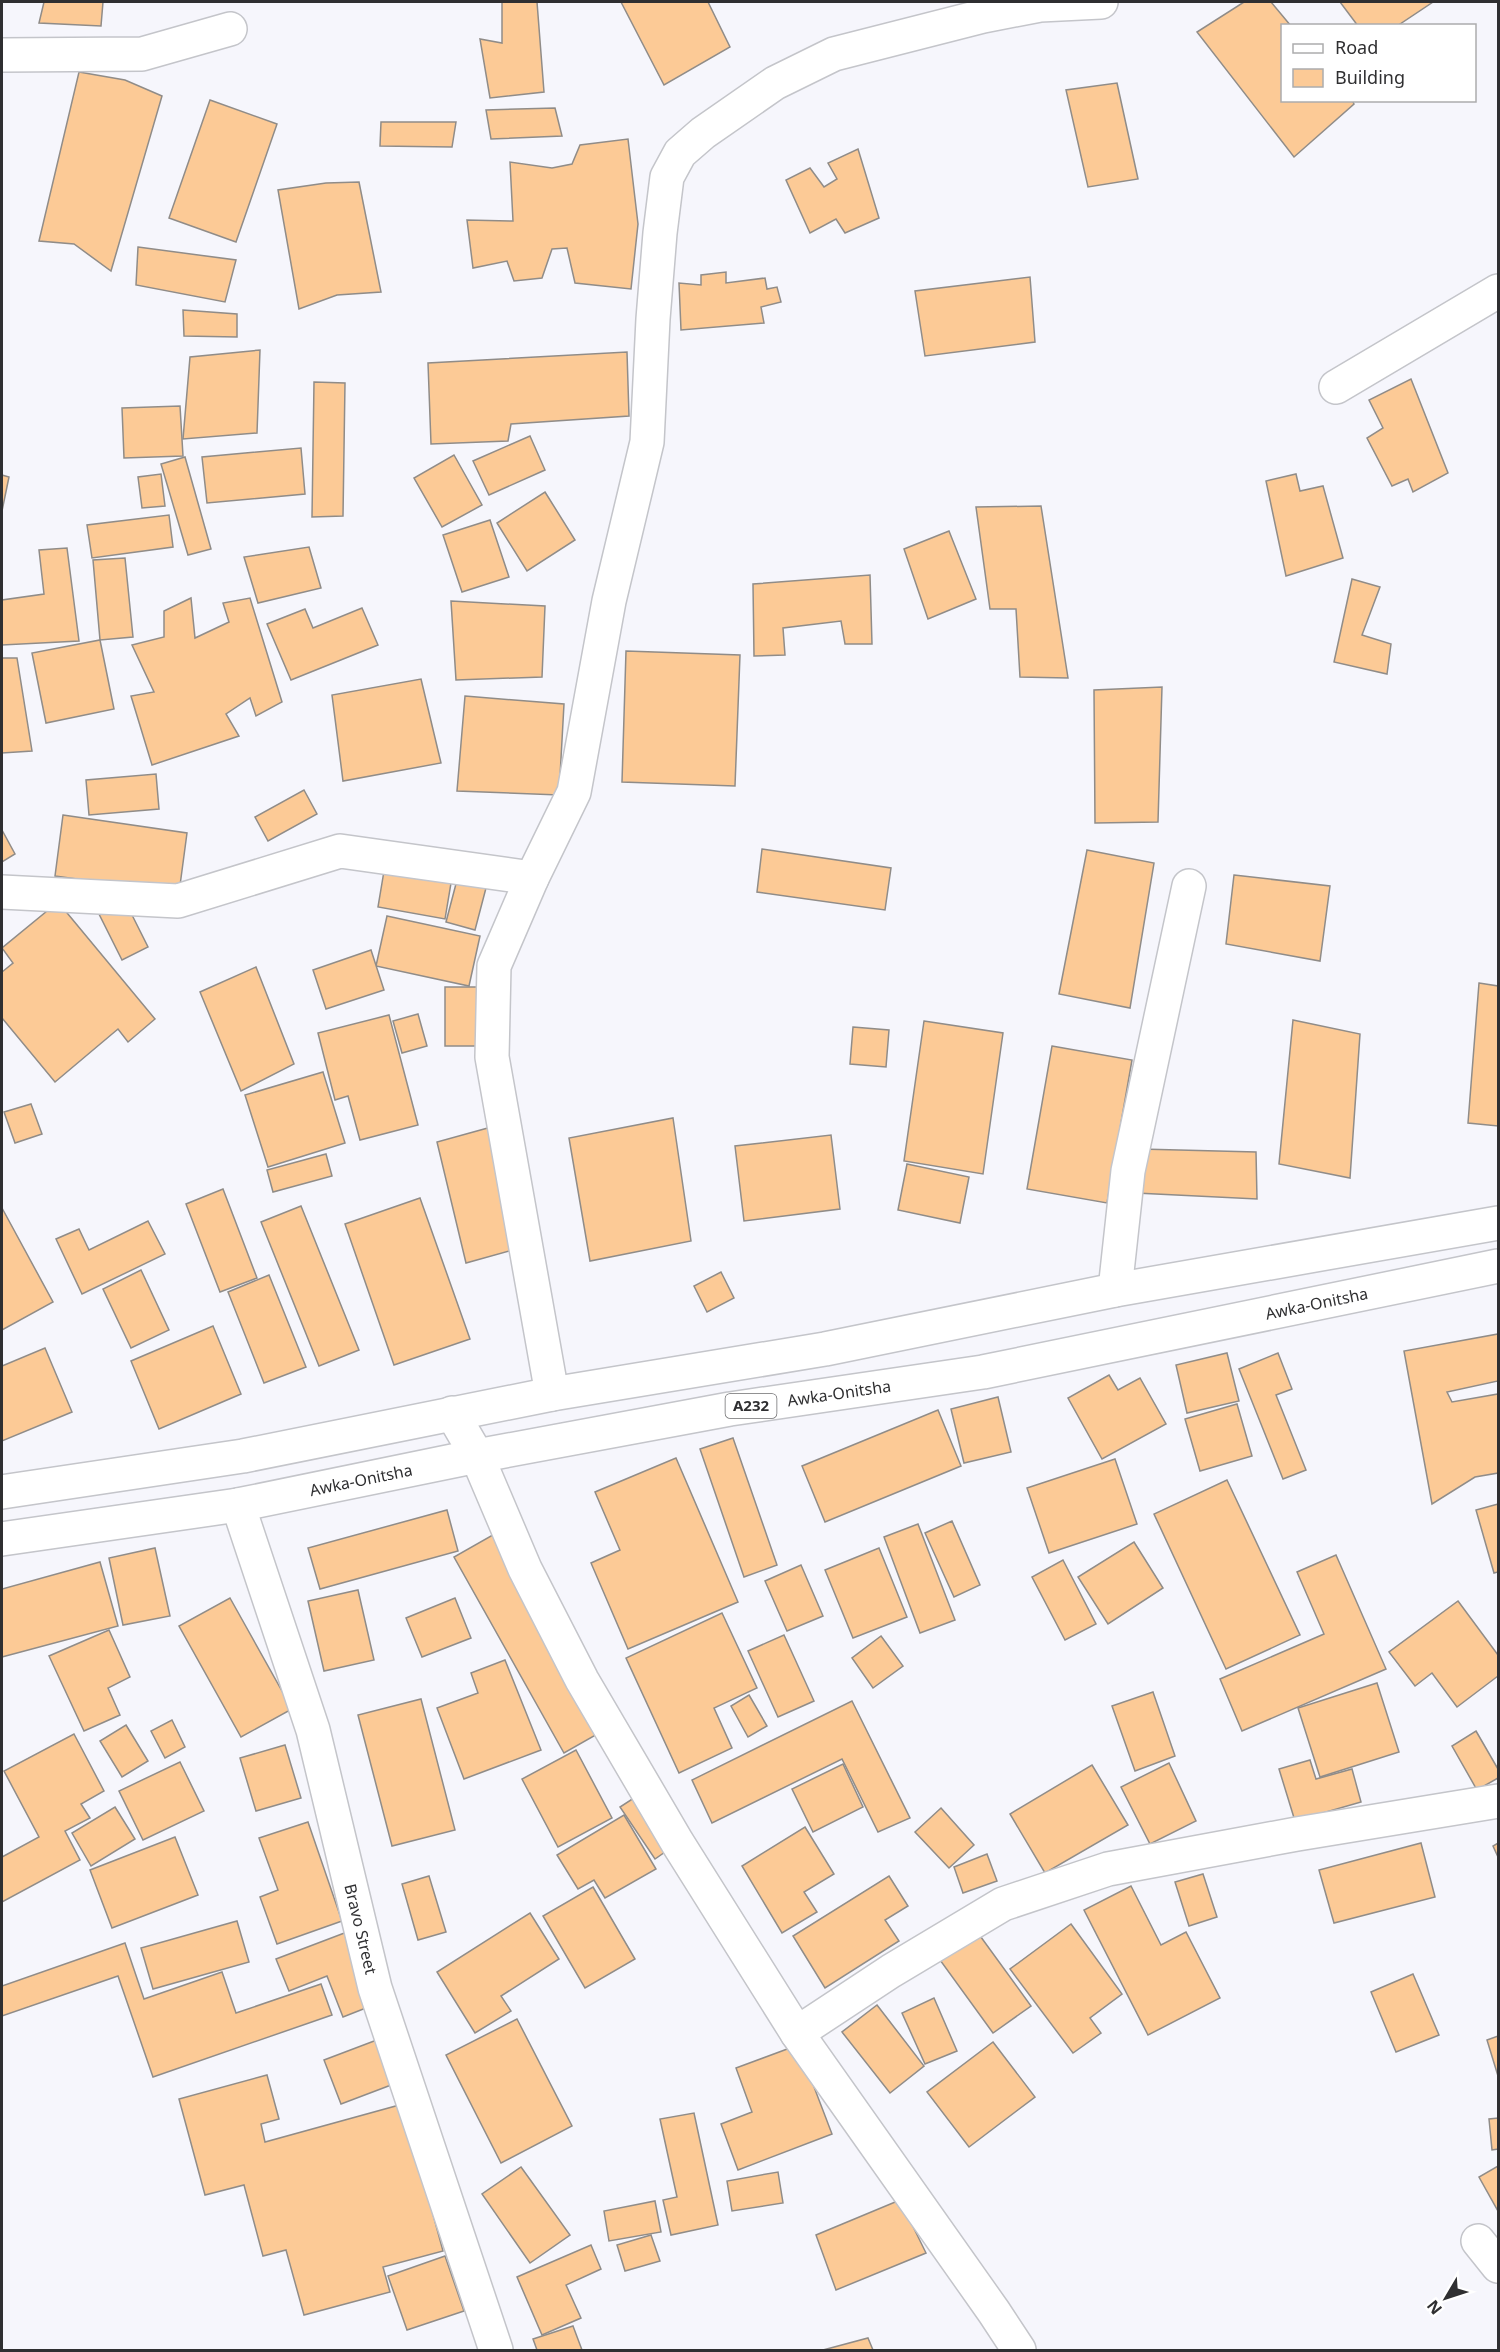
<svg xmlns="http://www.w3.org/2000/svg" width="1500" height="2352" font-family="'Noto Sans',sans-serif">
<rect width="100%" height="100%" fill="#f6f6fc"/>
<g fill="#fcca96" stroke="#908c88" stroke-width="1.5">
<polygon points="44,2 103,2 101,26 39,23"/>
<polygon points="502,2 537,2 544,92 490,98 480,39 502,43"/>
<polygon points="621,2 708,2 730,47 664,85"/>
<polygon points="1244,2 1271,2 1291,26 1282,26 1282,100 1352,100 1354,104 1294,157 1197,32"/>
<polygon points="1340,2 1433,2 1397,26 1358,26"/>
<polygon points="79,72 125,80 162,96 111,271 74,244 39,241"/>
<polygon points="1117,83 1138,179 1088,187 1066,90"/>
<polygon points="210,100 277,124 236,242 169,218"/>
<polygon points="555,108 562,136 491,139 486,110"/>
<polygon points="381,122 456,122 452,147 380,146"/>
<polygon points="628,139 638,224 631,289 575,283 567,248 552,249 542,278 514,281 507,261 473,268 467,220 513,221 510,162 552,168 572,164 580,145"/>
<polygon points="858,149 879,218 845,233 836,219 810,233 786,180 810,168 824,187 837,179 828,163"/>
<polygon points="359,182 381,292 337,295 299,309 278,190 326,183"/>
<polygon points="138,247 236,260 225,302 136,285"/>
<polygon points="726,272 726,283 765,278 767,289 777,287 781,302 761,307 764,323 681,330 679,283 701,285 701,275"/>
<polygon points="1030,277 1035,342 925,356 915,291"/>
<polygon points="183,310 237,314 237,337 184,336"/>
<polygon points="260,350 257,433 183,439 190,357"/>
<polygon points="627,352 629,416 511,424 508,441 431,444 428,363"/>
<polygon points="1411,379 1448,473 1413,492 1408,479 1392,486 1367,438 1383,428 1369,400"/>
<polygon points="314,382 345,383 343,516 312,517"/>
<polygon points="180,406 183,456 124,458 122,408"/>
<polygon points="530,436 545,470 489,495 473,461"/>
<polygon points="301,448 305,494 207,503 202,457"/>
<polygon points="454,455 482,505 442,527 414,478"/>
<polygon points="185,457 211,549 188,555 161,464"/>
<polygon points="161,474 165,506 142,508 138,477"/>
<polygon points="1296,474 1300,491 1323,486 1343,558 1286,576 1266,481"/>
<polygon points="2,475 9,477 2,511"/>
<polygon points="545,492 575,540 527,571 497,523"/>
<polygon points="1041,506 1068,678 1020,677 1016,609 990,609 976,507"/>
<polygon points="169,515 173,547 92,558 87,525"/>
<polygon points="490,520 509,577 462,592 443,535"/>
<polygon points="949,531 976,599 928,619 904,549"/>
<polygon points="309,547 321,588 258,603 244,557"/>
<polygon points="67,548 79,641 2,645 2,600 44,594 39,550"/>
<polygon points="125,558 133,637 100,640 93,560"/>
<polygon points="870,575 872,644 845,644 841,621 783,628 785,655 754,656 753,584"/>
<polygon points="1352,579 1380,587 1362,635 1391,644 1387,674 1334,662"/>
<polygon points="191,598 195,638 229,622 223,603 250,598 282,702 256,716 250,698 226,714 239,736 152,765 131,696 154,692 132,645 164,637 164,611"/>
<polygon points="451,601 545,606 542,677 456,680"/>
<polygon points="362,608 378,645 291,680 267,624 305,609 313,628"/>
<polygon points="100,640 114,709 46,723 32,653"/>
<polygon points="626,651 740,655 735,786 622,782"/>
<polygon points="2,658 17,658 32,751 2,753"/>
<polygon points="421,679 441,763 343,781 332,695"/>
<polygon points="1162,687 1158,822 1095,823 1094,690"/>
<polygon points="465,696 564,704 559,795 457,791"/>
<polygon points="156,774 159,809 89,815 86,780"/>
<polygon points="304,790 317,814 268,841 255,817"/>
<polygon points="63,815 187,833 179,893 55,876"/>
<polygon points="2,830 15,854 2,862"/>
<polygon points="762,849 891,868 885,910 757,892"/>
<polygon points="1087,850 1154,863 1130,1008 1059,994"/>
<polygon points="384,871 451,883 445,919 378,907"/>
<polygon points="1234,875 1330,886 1320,961 1226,944"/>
<polygon points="457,880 486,888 475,930 446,922"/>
<polygon points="125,901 148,947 122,960 99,914"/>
<polygon points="58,902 155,1019 128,1042 118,1029 55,1082 2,1018 2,972 13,963 2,948"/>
<polygon points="387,916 480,936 469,986 376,966"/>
<polygon points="371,950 384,990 326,1009 313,970"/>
<polygon points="256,967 294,1064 241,1091 200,992"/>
<polygon points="1479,983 1498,986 1498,1126 1468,1123"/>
<rect x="445" y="987" width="43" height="59"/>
<polygon points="418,1014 427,1046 402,1053 393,1021"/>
<polygon points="389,1015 418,1125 360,1140 348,1096 335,1100 318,1033"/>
<polygon points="1293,1020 1360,1034 1350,1178 1279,1164"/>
<polygon points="924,1021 1003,1033 983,1174 904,1161"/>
<polygon points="853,1027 889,1030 886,1067 850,1064"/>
<polygon points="1052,1046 1132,1060 1107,1203 1027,1189"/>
<polygon points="323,1072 345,1143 268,1167 245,1095"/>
<polygon points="31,1104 42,1134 15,1143 4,1112"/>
<polygon points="673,1118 691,1241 590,1261 569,1138"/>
<polygon points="495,1126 520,1248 466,1263 437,1142"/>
<polygon points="831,1135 840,1209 744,1221 735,1146"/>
<polygon points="1140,1149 1256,1152 1257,1199 1136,1193"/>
<polygon points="326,1154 332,1176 273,1192 267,1170"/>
<polygon points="907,1164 969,1177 960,1223 898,1210"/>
<polygon points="223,1189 257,1278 220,1292 186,1204"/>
<polygon points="420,1198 470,1339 394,1365 345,1224"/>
<polygon points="301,1206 359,1350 319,1366 261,1222"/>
<polygon points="2,1208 53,1302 2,1330"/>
<polygon points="148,1221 165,1254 82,1294 56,1239 79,1229 89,1250"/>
<polygon points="141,1270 169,1330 131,1348 103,1289"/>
<polygon points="721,1272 734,1298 707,1312 694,1286"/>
<polygon points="269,1275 306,1367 264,1383 228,1292"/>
<polygon points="213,1326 241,1394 159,1429 131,1361"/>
<polygon points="1498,1334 1498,1381 1447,1392 1452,1402 1498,1394 1498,1473 1475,1477 1432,1504 1404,1351"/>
<polygon points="45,1348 72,1412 2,1441 2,1366"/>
<polygon points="1227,1353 1239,1401 1187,1413 1176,1365"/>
<polygon points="1278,1353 1292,1389 1276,1395 1306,1470 1283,1479 1239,1369"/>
<polygon points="1109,1375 1118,1390 1140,1378 1166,1424 1102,1459 1068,1398"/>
<polygon points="998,1397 1011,1452 964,1463 951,1409"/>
<polygon points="1237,1404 1252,1456 1200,1471 1185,1419"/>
<polygon points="938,1410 961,1466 825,1522 802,1466"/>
<polygon points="733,1438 777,1565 744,1577 700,1449"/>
<polygon points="676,1458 738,1602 628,1649 591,1563 620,1550 595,1492"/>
<polygon points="1115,1459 1137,1524 1049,1553 1027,1488"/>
<polygon points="1227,1480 1300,1635 1226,1669 1154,1514"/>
<polygon points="1498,1504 1498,1572 1494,1573 1476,1510"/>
<polygon points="447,1510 458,1551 320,1589 308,1548"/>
<polygon points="952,1521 980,1585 954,1597 925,1533"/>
<polygon points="918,1524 955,1620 920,1633 884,1537"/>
<polygon points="498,1532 608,1728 564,1753 454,1557"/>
<polygon points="1134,1542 1163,1588 1108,1624 1078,1577"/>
<polygon points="155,1548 170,1616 123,1625 109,1558"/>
<polygon points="879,1548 907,1617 853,1638 825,1570"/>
<polygon points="1336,1555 1386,1669 1242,1731 1220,1679 1324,1634 1297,1572"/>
<polygon points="1063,1560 1096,1624 1065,1640 1032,1577"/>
<polygon points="100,1562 118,1626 2,1657 2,1589"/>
<polygon points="801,1565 823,1616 787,1631 765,1581"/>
<polygon points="358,1590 374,1660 324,1671 308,1601"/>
<polygon points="230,1598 292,1709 241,1737 179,1626"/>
<polygon points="455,1598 471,1638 422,1657 406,1618"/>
<polygon points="1458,1601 1498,1655 1498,1676 1457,1707 1432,1673 1415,1686 1389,1652"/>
<polygon points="722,1613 757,1688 714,1708 732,1748 679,1773 626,1658"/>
<polygon points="109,1630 130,1677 108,1688 120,1715 84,1731 49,1656"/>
<polygon points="784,1635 814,1701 778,1717 748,1651"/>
<polygon points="881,1636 903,1666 873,1688 852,1658"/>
<polygon points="505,1660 541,1750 464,1779 437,1708 478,1693 471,1673"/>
<polygon points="1377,1683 1399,1752 1320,1777 1298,1708"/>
<polygon points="1153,1692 1175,1756 1135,1771 1112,1706"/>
<polygon points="749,1695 767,1726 748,1737 731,1706"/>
<polygon points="421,1699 455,1830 392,1846 358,1715"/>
<polygon points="852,1701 910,1818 878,1832 842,1759 712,1823 692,1780"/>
<polygon points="172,1720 185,1747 165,1758 151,1731"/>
<polygon points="126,1725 148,1761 122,1777 100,1741"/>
<polygon points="1476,1731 1498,1769 1498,1778 1477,1790 1452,1746"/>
<polygon points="74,1734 104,1791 81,1804 90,1818 65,1831 80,1860 2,1902 2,1857 39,1837 4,1771"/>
<polygon points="285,1745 301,1798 256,1811 240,1758"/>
<polygon points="576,1750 612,1818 558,1847 522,1779"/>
<polygon points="1310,1760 1316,1779 1352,1769 1361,1802 1295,1821 1279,1769"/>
<polygon points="180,1762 204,1811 143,1840 119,1791"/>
<polygon points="1169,1763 1196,1821 1150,1844 1121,1787"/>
<polygon points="843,1764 863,1807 813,1832 792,1789"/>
<polygon points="1092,1765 1128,1825 1045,1873 1010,1814"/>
<polygon points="640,1794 675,1845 655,1859 620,1807"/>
<polygon points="115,1807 135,1839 91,1866 72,1833"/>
<polygon points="941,1808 974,1845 949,1868 915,1832"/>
<polygon points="624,1815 656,1869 605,1898 594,1880 578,1889 557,1855"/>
<polygon points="308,1822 342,1921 277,1944 260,1897 278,1890 259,1838"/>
<polygon points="805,1827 834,1874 804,1892 817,1912 782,1933 742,1866"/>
<polygon points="175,1837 198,1895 112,1928 90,1870"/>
<polygon points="1421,1843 1435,1897 1334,1923 1319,1870"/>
<polygon points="1498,1843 1498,1857 1493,1846"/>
<polygon points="987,1854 997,1881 963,1893 954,1867"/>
<polygon points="1203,1874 1217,1917 1189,1926 1175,1882"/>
<polygon points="429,1876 446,1932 418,1940 402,1884"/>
<polygon points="889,1876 908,1906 885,1920 899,1941 825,1988 793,1936"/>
<polygon points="1131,1886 1161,1945 1186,1932 1220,1998 1148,2035 1084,1910"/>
<polygon points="593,1887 635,1959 585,1988 543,1916"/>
<polygon points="530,1913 559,1959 501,1996 511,2011 475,2033 437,1972"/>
<polygon points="237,1921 249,1962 153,1989 141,1948"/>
<polygon points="1071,1924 1122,1994 1090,2018 1101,2033 1073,2053 1010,1969"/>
<polygon points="347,1932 376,2004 343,2017 327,1976 289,1991 276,1959"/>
<polygon points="978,1933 1031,2006 993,2033 940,1960"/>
<polygon points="125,1943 144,1999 222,1972 236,2013 321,1984 332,2015 153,2077 118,1976 2,2016 2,1986"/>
<polygon points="1413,1974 1439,2035 1396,2052 1371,1992"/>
<polygon points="934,1998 957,2051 925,2064 902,2013"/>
<polygon points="877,2005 924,2066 890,2093 842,2032"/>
<polygon points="517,2019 572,2126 501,2163 446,2055"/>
<polygon points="1498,2036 1498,2076 1487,2040"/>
<polygon points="382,2038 399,2082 341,2104 324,2060"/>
<polygon points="993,2042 1035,2097 969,2147 927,2092"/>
<polygon points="798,2045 832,2134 738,2170 721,2124 752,2112 736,2068"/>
<polygon points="267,2075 279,2119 261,2124 265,2142 403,2104 443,2251 383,2267 390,2292 304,2315 286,2250 263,2256 244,2185 205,2195 179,2099"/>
<polygon points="694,2113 718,2225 671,2235 663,2200 677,2197 660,2119"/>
<polygon points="1498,2118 1498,2149 1492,2150 1489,2119"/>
<polygon points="1498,2166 1498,2211 1479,2177"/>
<polygon points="521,2167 570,2235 530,2263 482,2194"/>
<polygon points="778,2172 783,2203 732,2211 727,2181"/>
<polygon points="900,2200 926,2253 836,2290 816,2235"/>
<polygon points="655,2201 661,2232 609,2241 604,2211"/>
<polygon points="651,2235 660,2261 625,2271 617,2245"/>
<polygon points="591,2245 601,2269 566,2285 581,2318 542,2335 517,2277"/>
<polygon points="445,2256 464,2311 407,2330 388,2276"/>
<polygon points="573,2326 582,2350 537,2350 533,2339"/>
<polygon points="868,2338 873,2350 823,2350"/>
</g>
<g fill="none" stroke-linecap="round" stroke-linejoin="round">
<defs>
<g id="minor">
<polyline points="2,55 142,54 230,29"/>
<polyline points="1336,387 1498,291"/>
<polyline points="2,892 178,901 340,851 532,878"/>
<polyline points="1115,1290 1128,1171 1189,886"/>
<polyline points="552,1394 492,1057 494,966 532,878 574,792 609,601 647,442 653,319 660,233 667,177 680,153 703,133 775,83 834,54 983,16 1040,5 1101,2"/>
<polyline points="452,1413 477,1456 525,1569 582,1680 677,1842 797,2033 994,2312 1019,2350"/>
<path id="s1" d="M 238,1505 L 313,1730 L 375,1988 L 496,2350"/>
<polyline points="797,2033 891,1971 1003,1904 1108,1869 1297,1834 1498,1801"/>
<polyline points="1478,2241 1498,2266"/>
</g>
<g id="major">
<polyline points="2,1492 243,1456 552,1394 825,1349 1115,1290 1498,1223"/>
<path id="s2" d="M 2,1539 L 238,1505 L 477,1456 L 730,1409 L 983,1372 L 1498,1266"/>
</g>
</defs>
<use href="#minor" stroke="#c4c5ca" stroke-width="36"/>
<use href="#major" stroke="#c4c5ca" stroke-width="36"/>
<use href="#minor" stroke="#fff" stroke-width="33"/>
<use href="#major" stroke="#fff" stroke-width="33"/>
</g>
<g text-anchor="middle" stroke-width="4.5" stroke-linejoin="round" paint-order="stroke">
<rect fill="#fff" stroke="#6d6d6f" stroke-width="1.5" x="725.5" y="1394" width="51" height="24" rx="4.5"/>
<g font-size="15" font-weight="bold" fill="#2f2f31">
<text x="751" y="1411">A232</text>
</g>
<g font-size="16" fill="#2f2f31" stroke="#fff">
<text dy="6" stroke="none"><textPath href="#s2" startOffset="1336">Awka-Onitsha</textPath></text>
<text dy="6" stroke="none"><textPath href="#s2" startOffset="850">Awka-Onitsha</textPath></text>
<text dy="6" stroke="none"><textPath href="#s2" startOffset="364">Awka-Onitsha</textPath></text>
<text dy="6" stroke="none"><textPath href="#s1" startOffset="442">Bravo Street</textPath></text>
</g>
</g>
<rect width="1500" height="2352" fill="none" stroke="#2f2f31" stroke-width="6"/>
<rect x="1281" y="24" width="195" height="78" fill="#ffffff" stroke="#acacad" stroke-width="1.5"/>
<rect x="1293" y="44" width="30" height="9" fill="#ffffff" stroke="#acacad" stroke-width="1.5"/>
<text x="1335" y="54" font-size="18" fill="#2f2f31">Road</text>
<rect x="1293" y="69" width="30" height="18" fill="#fcca96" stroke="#acacad" stroke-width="1.5"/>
<text x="1335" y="84" font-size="18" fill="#2f2f31">Building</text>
<g transform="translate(1446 2298) rotate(231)" stroke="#ffffff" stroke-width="4.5" paint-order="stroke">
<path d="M0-4.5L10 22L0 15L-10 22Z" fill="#2f2f31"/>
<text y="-9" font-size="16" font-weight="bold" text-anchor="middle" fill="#2f2f31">N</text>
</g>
</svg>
